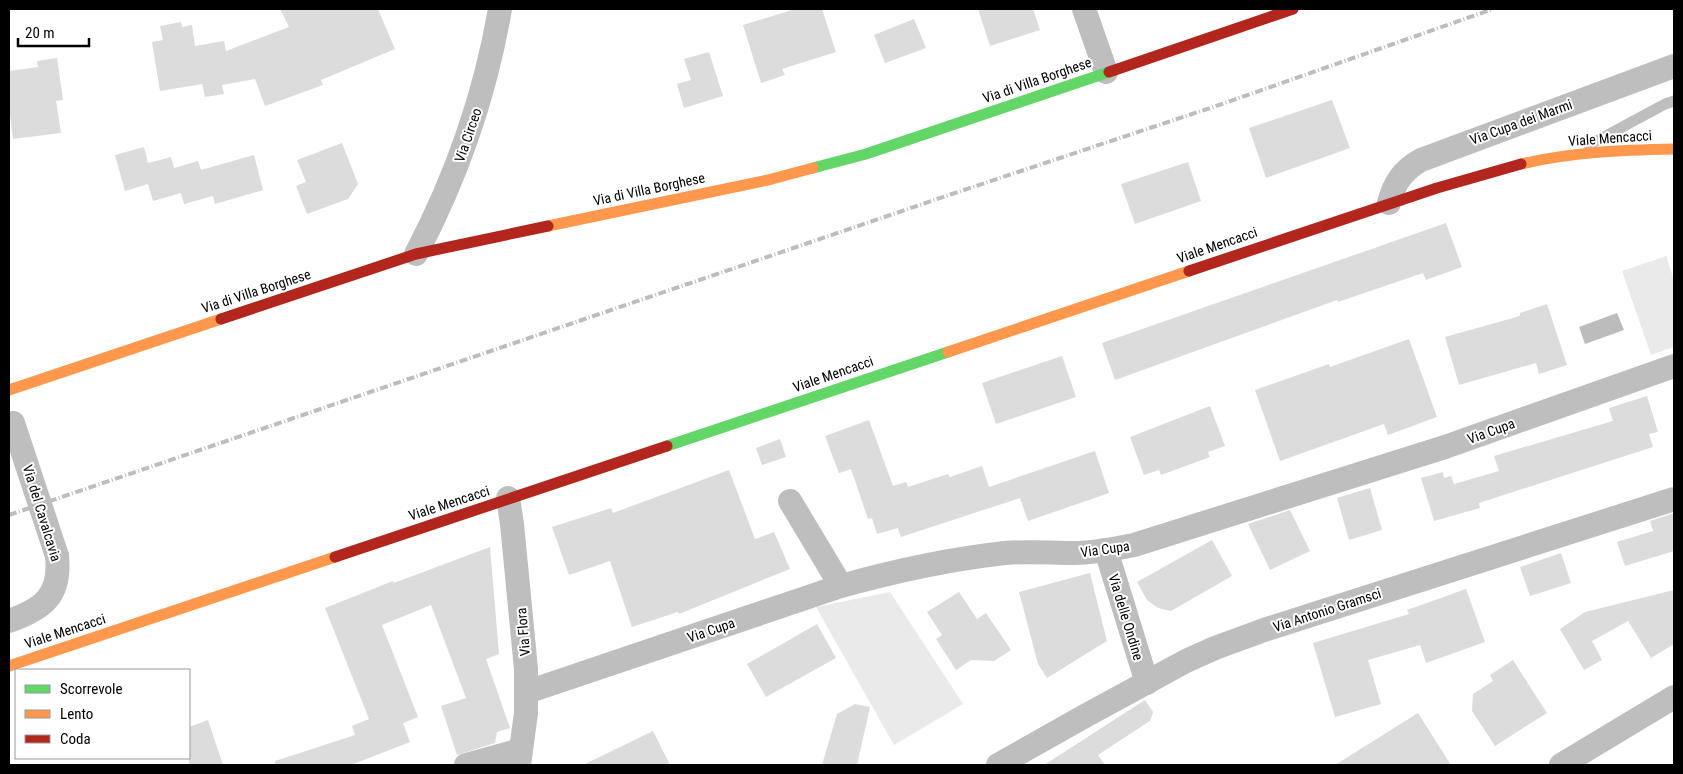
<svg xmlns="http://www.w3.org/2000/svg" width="1683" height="774" font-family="'Roboto Condensed',sans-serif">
<rect width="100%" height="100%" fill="#fff"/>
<g fill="#eaeaea">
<polygon points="1666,256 1674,280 1674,347 1651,355 1622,271"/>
<polygon points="890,592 963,704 894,745 816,607"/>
</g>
<polygon fill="#bcbcbc" points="1617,313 1624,330 1585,344 1579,327"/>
<g fill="#dcdcdc">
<polygon points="280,9 378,9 395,49 321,80 323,85 265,106 255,79 222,85 224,94 205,97 202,84 160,91 152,42 163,40 160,26 181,22 182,27 192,25 195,46 224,41 226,51 289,27"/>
<polygon points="795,9 822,9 836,52 782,69 785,75 761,83 743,25"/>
<polygon points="978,9 1033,9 1040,30 990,46"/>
<polygon points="914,19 926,48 885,63 874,35"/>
<polygon points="709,52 723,96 684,108 677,84 691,80 684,59"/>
<polygon points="57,58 63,100 56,101 61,133 13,139 9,106 9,71 38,67 37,61"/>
<polygon points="1332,100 1350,148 1266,178 1249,128"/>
<polygon points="342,143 358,184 348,199 307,214 296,186 306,182 297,160"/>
<polygon points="144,147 148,163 171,157 174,168 198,161 201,170 254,155 263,190 215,204 213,196 184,204 181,193 153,201 148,184 125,191 115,155"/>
<polygon points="1188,162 1201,201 1135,224 1121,184"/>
<polygon points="1446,223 1462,267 1426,280 1423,273 1338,302 1337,300 1115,380 1102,343"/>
<polygon points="1547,304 1567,365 1539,374 1536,363 1459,385 1445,337 1520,316 1520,313"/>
<polygon points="1409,339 1437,417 1388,435 1384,424 1280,461 1255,390 1329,364 1330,367"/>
<polygon points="1062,356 1076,397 996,424 982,383"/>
<polygon points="1647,396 1658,432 1649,434 1653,447 1479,503 1480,508 1434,521 1421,478 1443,472 1444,478 1451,476 1454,484 1499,471 1494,456 1613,421 1609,408"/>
<polygon points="1210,406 1225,446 1208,452 1210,457 1161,475 1159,470 1144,475 1130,437"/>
<polygon points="869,420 893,486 906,482 908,487 948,474 950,477 982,466 989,487 1095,451 1109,493 1028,521 1020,498 901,537 898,528 877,534 872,518 868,519 851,469 839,473 825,436"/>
<polygon points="780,439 786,457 762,465 756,448"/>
<polygon points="729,470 755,539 774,532 790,569 679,614 678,612 632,627 610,561 569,575 552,527 611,508 613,513"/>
<polygon points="1370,488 1382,530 1349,540 1337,498"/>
<polygon points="1290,510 1310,551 1270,570 1248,524"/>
<polygon points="1674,513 1674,551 1625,566 1617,542 1653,531 1650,521"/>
<polygon points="1212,540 1232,576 1171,611 1158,608 1147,600 1137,582"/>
<polygon points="490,547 499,654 486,659 510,728 497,732 495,743 457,755 441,706 466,698 431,605 382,625 418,717 403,723 410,742 351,765 275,765 275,761 355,735 352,726 369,719 325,608 393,581 394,583"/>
<polygon points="1561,553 1571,583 1530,596 1520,567"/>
<polygon points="1090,573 1107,641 1047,678 1038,664 1019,592"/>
<polygon points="1466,589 1485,642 1426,663 1420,645 1368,660 1381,704 1335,717 1313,643 1409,614 1407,610"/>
<polygon points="1674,590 1674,644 1651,658 1628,621 1592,641 1602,660 1584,670 1560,629 1585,612"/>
<polygon points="959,592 977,619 986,613 1011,650 994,661 971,660 956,670 936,639 942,635 927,612"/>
<polygon points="817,624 836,658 766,697 747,664"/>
<polygon points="1513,660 1547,713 1495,746 1472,711 1473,694 1493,681 1490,675"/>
<polygon points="1145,700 1153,712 1150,721 1098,755 1105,765 1044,765"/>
<polygon points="855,704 870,707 857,765 822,765 837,714"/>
<polygon points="1418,713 1451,765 1335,765"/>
<polygon points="208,720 223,765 189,765 189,727"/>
<polygon points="653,731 670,765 583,765"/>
</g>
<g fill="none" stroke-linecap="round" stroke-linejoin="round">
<polyline stroke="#bebebe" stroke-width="11" points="1589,145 1665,104 1674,101"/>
<g stroke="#bebebe" stroke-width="24">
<polyline points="1084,9 1106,72"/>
<path d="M 1389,203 C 1394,183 1403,170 1421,160 L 1674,66"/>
<path d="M 416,254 C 457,176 485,96 500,9"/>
<polyline points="508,498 512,524 526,669 526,713 519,765"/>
<polyline points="790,501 841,586"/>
<polyline points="1106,550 1147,683"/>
<path d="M 9,621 C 43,609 61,596 57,556"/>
<path d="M 527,692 L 841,586 C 895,571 950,559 1005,553 C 1028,551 1051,553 1074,553 C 1094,553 1114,549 1134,545 L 1445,447 L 1674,366"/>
<polyline points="466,765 521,750"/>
<polyline points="998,765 1085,716 1186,661 1215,648 1264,630 1674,499"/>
<polyline points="1561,765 1674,697"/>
</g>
<g stroke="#63d668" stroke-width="11">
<polyline points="813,168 866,154 1109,72"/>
<polyline points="667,446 948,352"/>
</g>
<g stroke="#ff974d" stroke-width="11">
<path d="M 1521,164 C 1572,152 1622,150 1674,149"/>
<polyline points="548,226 768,180 813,168"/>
<polyline points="948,352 1189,271"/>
<polyline points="9,390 221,319"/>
<polyline points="9,666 335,557"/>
</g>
<g stroke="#b3261e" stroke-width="11">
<polyline points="1109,72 1293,9"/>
<polyline points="1189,271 1437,188 1521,164"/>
<polyline points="221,319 416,254 548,226"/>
<polyline points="335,557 667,446"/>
</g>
<polyline stroke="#bdbdbd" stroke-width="4" stroke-dasharray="8 2.5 1 2.5" stroke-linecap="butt" points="9,515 952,194 1219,105 1493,9"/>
<polyline stroke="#bebebe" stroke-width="24" points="13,423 57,556"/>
</g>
<g text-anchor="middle" stroke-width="4" stroke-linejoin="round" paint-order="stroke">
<g font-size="14" fill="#000" stroke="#fff">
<text transform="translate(1037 80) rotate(-19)" y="5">Via di Villa Borghese</text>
<text transform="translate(1521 122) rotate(-20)" y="5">Via Cupa dei Marmi</text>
<text transform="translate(468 135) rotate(-71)" y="5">Via Circeo</text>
<text transform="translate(1610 138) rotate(-4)" y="5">Viale Mencacci</text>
<text transform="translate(649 189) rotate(-12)" y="5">Via di Villa Borghese</text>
<text transform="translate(1217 245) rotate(-19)" y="5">Viale Mencacci</text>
<text transform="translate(256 291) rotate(-18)" y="5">Via di Villa Borghese</text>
<text transform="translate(833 374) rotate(-19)" y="5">Viale Mencacci</text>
<text transform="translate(1491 431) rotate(-20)" y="5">Via Cupa</text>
<text transform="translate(449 503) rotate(-18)" y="5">Viale Mencacci</text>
<text transform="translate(42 513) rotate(73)" y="5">Via del Cavalcavia</text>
<text transform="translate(1105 549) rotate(-8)" y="5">Via Cupa</text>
<text transform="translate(1327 610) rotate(-18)" y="5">Via Antonio Gramsci</text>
<text transform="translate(1126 617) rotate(73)" y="5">Via delle Ondine</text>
<text transform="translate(711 630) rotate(-19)" y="5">Via Cupa</text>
<text transform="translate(65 631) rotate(-18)" y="5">Viale Mencacci</text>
<text transform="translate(523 632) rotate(-95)" y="5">Via Flora</text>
</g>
</g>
<rect width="1683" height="774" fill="none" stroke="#000000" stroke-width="20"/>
<rect x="15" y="669" width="175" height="90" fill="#ffffff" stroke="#999999"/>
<rect x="25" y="685" width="25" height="8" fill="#63d668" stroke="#999999"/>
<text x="60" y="694" font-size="15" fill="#000000">Scorrevole</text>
<rect x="25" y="710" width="25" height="8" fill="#ff974d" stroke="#999999"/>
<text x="60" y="719" font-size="15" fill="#000000">Lento</text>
<rect x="25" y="735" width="25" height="8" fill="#b3261e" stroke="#999999"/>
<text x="60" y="744" font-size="15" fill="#000000">Coda</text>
<path d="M18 38v8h71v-8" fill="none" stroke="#000000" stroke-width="2.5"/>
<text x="25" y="38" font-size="15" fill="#000000" stroke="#ffffff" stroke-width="4" paint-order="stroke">20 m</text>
</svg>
